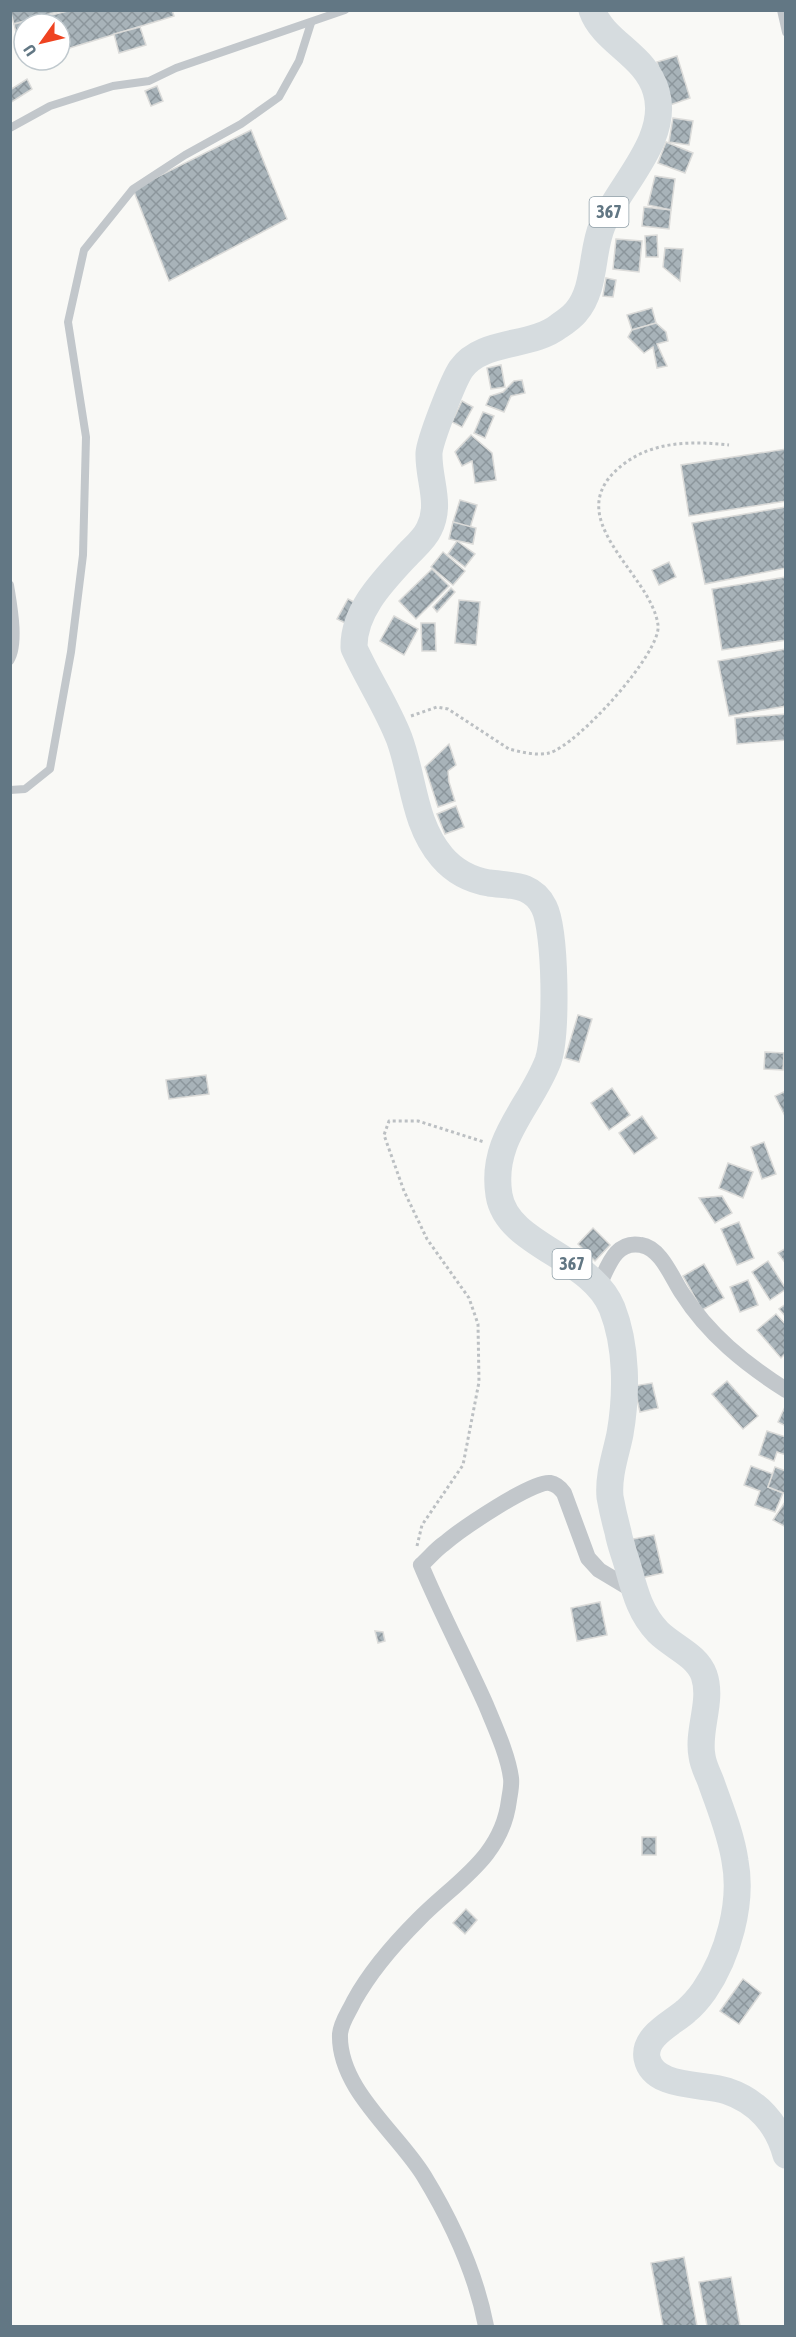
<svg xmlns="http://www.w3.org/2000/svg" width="796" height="2337" font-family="'Asap Condensed',sans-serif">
<defs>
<pattern id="building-cross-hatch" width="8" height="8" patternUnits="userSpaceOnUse" patternTransform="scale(1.5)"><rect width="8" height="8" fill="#a8b3b9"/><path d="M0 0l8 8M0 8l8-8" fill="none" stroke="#8c969c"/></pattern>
</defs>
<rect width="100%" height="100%" fill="#f9f9f6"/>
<g fill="url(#building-cross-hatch)" stroke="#dbdbd9" stroke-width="1.5">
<polygon points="10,10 64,10 14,24"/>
<polygon points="72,10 172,10 174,16 60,51 60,24 24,24 24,60 30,60 23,62 14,24"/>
<polygon points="140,27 146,45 119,53 114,34"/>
<polygon points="677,56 690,98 670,105 657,62"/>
<polygon points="27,79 32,89 10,103 10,90"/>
<polygon points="157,86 163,101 151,106 145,91"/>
<polygon points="673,118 693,121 689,145 669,142"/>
<polygon points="251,130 287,219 169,281 133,189"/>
<polygon points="666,142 693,153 685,173 658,163"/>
<polygon points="655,176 675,179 671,210 648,205"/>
<polygon points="644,207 671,210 669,229 642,226"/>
<polygon points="657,235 658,257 646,257 645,236"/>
<polygon points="616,239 642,241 639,272 613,269"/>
<polygon points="665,248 683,249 680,281 663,267"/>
<polygon points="606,278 616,280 613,297 603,296"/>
<polygon points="652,308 656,323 632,330 627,315"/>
<polygon points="656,323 666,332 668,341 657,344 667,366 657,368 653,347 644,353 628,337 632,330"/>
<polygon points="501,365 505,387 491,389 487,368"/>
<polygon points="522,380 525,393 511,396 504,412 486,405 490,396 503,392 514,381"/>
<polygon points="462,401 473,407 462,427 452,422"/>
<polygon points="483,412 494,416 485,438 474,433"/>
<polygon points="471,435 492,453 496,480 475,483 472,461 462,466 455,452"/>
<polygon points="786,449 786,501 689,516 681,465"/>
<polygon points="460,500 477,505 470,528 453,522"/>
<polygon points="786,507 786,568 705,584 692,523"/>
<polygon points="453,522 476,528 473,544 449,539"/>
<polygon points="457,541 475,554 465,567 448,554"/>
<polygon points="443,552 465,571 453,585 431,567"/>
<polygon points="669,562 676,577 659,585 652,570"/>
<polygon points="432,569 449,586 416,619 399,601"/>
<polygon points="786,577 786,640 722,650 712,589"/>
<polygon points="451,588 455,592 437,612 433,607"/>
<polygon points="348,599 364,607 353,627 337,619"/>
<polygon points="459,600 480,602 476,645 455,643"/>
<polygon points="394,616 418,629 404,655 380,641"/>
<polygon points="421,623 435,623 436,651 422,651"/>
<polygon points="786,649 786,706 729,716 718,661"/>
<polygon points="786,714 786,740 737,744 735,718"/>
<polygon points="449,744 456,765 448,771 449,782 455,801 438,807 425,767"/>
<polygon points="456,806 464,827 445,834 437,814"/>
<polygon points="578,1015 592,1019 579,1062 565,1058"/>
<polygon points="765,1052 784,1053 783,1070 764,1069"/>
<polygon points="206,1075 209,1094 169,1099 166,1080"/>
<polygon points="612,1088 630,1115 609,1130 591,1103"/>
<polygon points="786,1091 786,1118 775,1096"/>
<polygon points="642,1116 657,1138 634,1154 619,1133"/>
<polygon points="764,1142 776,1174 762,1179 751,1147"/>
<polygon points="728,1163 753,1172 743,1198 719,1188"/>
<polygon points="722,1196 732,1213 715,1223 699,1198"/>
<polygon points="739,1222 754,1258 737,1265 721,1229"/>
<polygon points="593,1228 610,1245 595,1261 578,1244"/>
<polygon points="786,1248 786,1264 778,1253"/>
<polygon points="768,1261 786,1289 770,1300 752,1272"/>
<polygon points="704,1264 724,1298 702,1310 683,1276"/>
<polygon points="748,1280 758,1305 740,1312 730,1287"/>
<polygon points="786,1304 786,1317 779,1309"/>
<polygon points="776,1314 786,1325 786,1353 781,1358 757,1330"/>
<polygon points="727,1381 758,1416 743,1429 712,1394"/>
<polygon points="652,1383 658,1408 640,1412 634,1386"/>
<polygon points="785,1407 786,1407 786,1426 778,1422"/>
<polygon points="767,1431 786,1437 786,1455 777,1452 774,1461 759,1455"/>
<polygon points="751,1466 773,1474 768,1487 783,1493 775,1512 755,1505 760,1491 744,1485"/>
<polygon points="775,1467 786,1471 786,1494 768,1487"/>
<polygon points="785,1502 786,1502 786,1527 773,1520"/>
<polygon points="654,1535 663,1573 641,1578 633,1539"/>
<polygon points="600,1602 607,1635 577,1641 571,1608"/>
<polygon points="375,1631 383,1632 385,1641 378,1643"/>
<rect x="642" y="1837" width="14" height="18"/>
<polygon points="466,1909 477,1920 465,1934 453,1923"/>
<polygon points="743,1979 761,1993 739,2024 720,2011"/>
<polygon points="684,2257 697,2326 663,2326 651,2263"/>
<polygon points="731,2277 740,2326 707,2326 699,2282"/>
</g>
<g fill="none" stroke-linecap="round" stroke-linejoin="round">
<g stroke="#bcc0c3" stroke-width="3" stroke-dasharray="3 3" stroke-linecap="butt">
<path d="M 411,716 L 437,707 L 448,709 L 509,749 C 521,752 537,756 549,753 C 577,746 662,652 658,625 C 651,572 553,516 625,463 C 655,441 693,441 729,445"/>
<polyline points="417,1546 422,1525 463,1465 479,1382 478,1324 469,1298 427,1239 404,1191 384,1135 389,1121 418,1121 484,1142"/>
</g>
<g stroke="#c2c7cb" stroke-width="8">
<polyline points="781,10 786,32"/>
<polyline points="10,128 50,106 113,86 149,81 176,68 345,10"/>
<path d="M 10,585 C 13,604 21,644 10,661"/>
<polyline points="10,790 25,789 50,769 71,652 83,555 86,437 68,322 84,250 133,189 185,155 241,124 279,97 299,61 311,23"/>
</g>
<g stroke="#c2c7cb" stroke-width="16">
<path d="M 599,1285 C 608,1267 615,1240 641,1245 C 661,1248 672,1278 682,1293 C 708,1334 745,1364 786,1390"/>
<path d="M 486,2326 C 476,2274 452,2222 424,2176 C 398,2133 338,2089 340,2034 C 341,2022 349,2012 354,2001 C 370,1972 395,1943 418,1920 C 455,1882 502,1858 509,1800 C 510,1793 512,1785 511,1778 C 508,1755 495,1727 486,1705 C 465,1658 441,1613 421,1565 C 429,1558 436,1549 445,1543 C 460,1530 533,1480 550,1483 C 556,1484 561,1489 564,1493 L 588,1558 L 599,1570 L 634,1591"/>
</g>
<path stroke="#d6dcdf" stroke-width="27" d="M 592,10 C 603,42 646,55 656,91 C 671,139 618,186 602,226 C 591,252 596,289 576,312 C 572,317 565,322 559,326 C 531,348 482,339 461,369 C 453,381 430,440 429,453 C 428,479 442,504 429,529 C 425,538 416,546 409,553 C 385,579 353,610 354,648 C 368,679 387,707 399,738 C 414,778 413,823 442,857 C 454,871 471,880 489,883 C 511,886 532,883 544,907 C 556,931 557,1035 548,1061 C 530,1108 490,1139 499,1195 C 507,1246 591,1256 612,1308 C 627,1346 627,1393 620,1434 C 616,1454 608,1475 610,1497 C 612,1508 615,1521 618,1532 C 620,1544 625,1556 628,1567 C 635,1592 640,1613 658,1632 C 673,1647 697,1655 704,1675 C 713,1701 697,1730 702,1756 C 703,1765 708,1774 711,1782 C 720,1808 731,1834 735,1861 C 743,1903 728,1956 704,1991 C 699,1998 692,2006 686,2011 C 673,2023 643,2036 647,2058 C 653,2089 704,2083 727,2091 C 757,2101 778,2124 786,2155"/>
</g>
<g text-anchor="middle" stroke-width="6" stroke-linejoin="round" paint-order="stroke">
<g fill="#fff" stroke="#91a0a9" stroke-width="1.5">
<rect x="589.5" y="197" width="39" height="30" rx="4.5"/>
<rect x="552.5" y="1249" width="39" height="30" rx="4.5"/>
</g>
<g font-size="18" font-weight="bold" fill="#627784">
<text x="609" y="218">367</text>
<text x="572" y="1270">367</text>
</g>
</g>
<rect width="796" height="2337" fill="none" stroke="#627784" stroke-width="24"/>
<g transform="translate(42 42) rotate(236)"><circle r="28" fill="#ffffff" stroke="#c0c9ce" stroke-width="1.5"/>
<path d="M0-4.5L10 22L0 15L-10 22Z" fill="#ef4321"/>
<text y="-9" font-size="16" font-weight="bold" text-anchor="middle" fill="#627784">U</text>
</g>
</svg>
